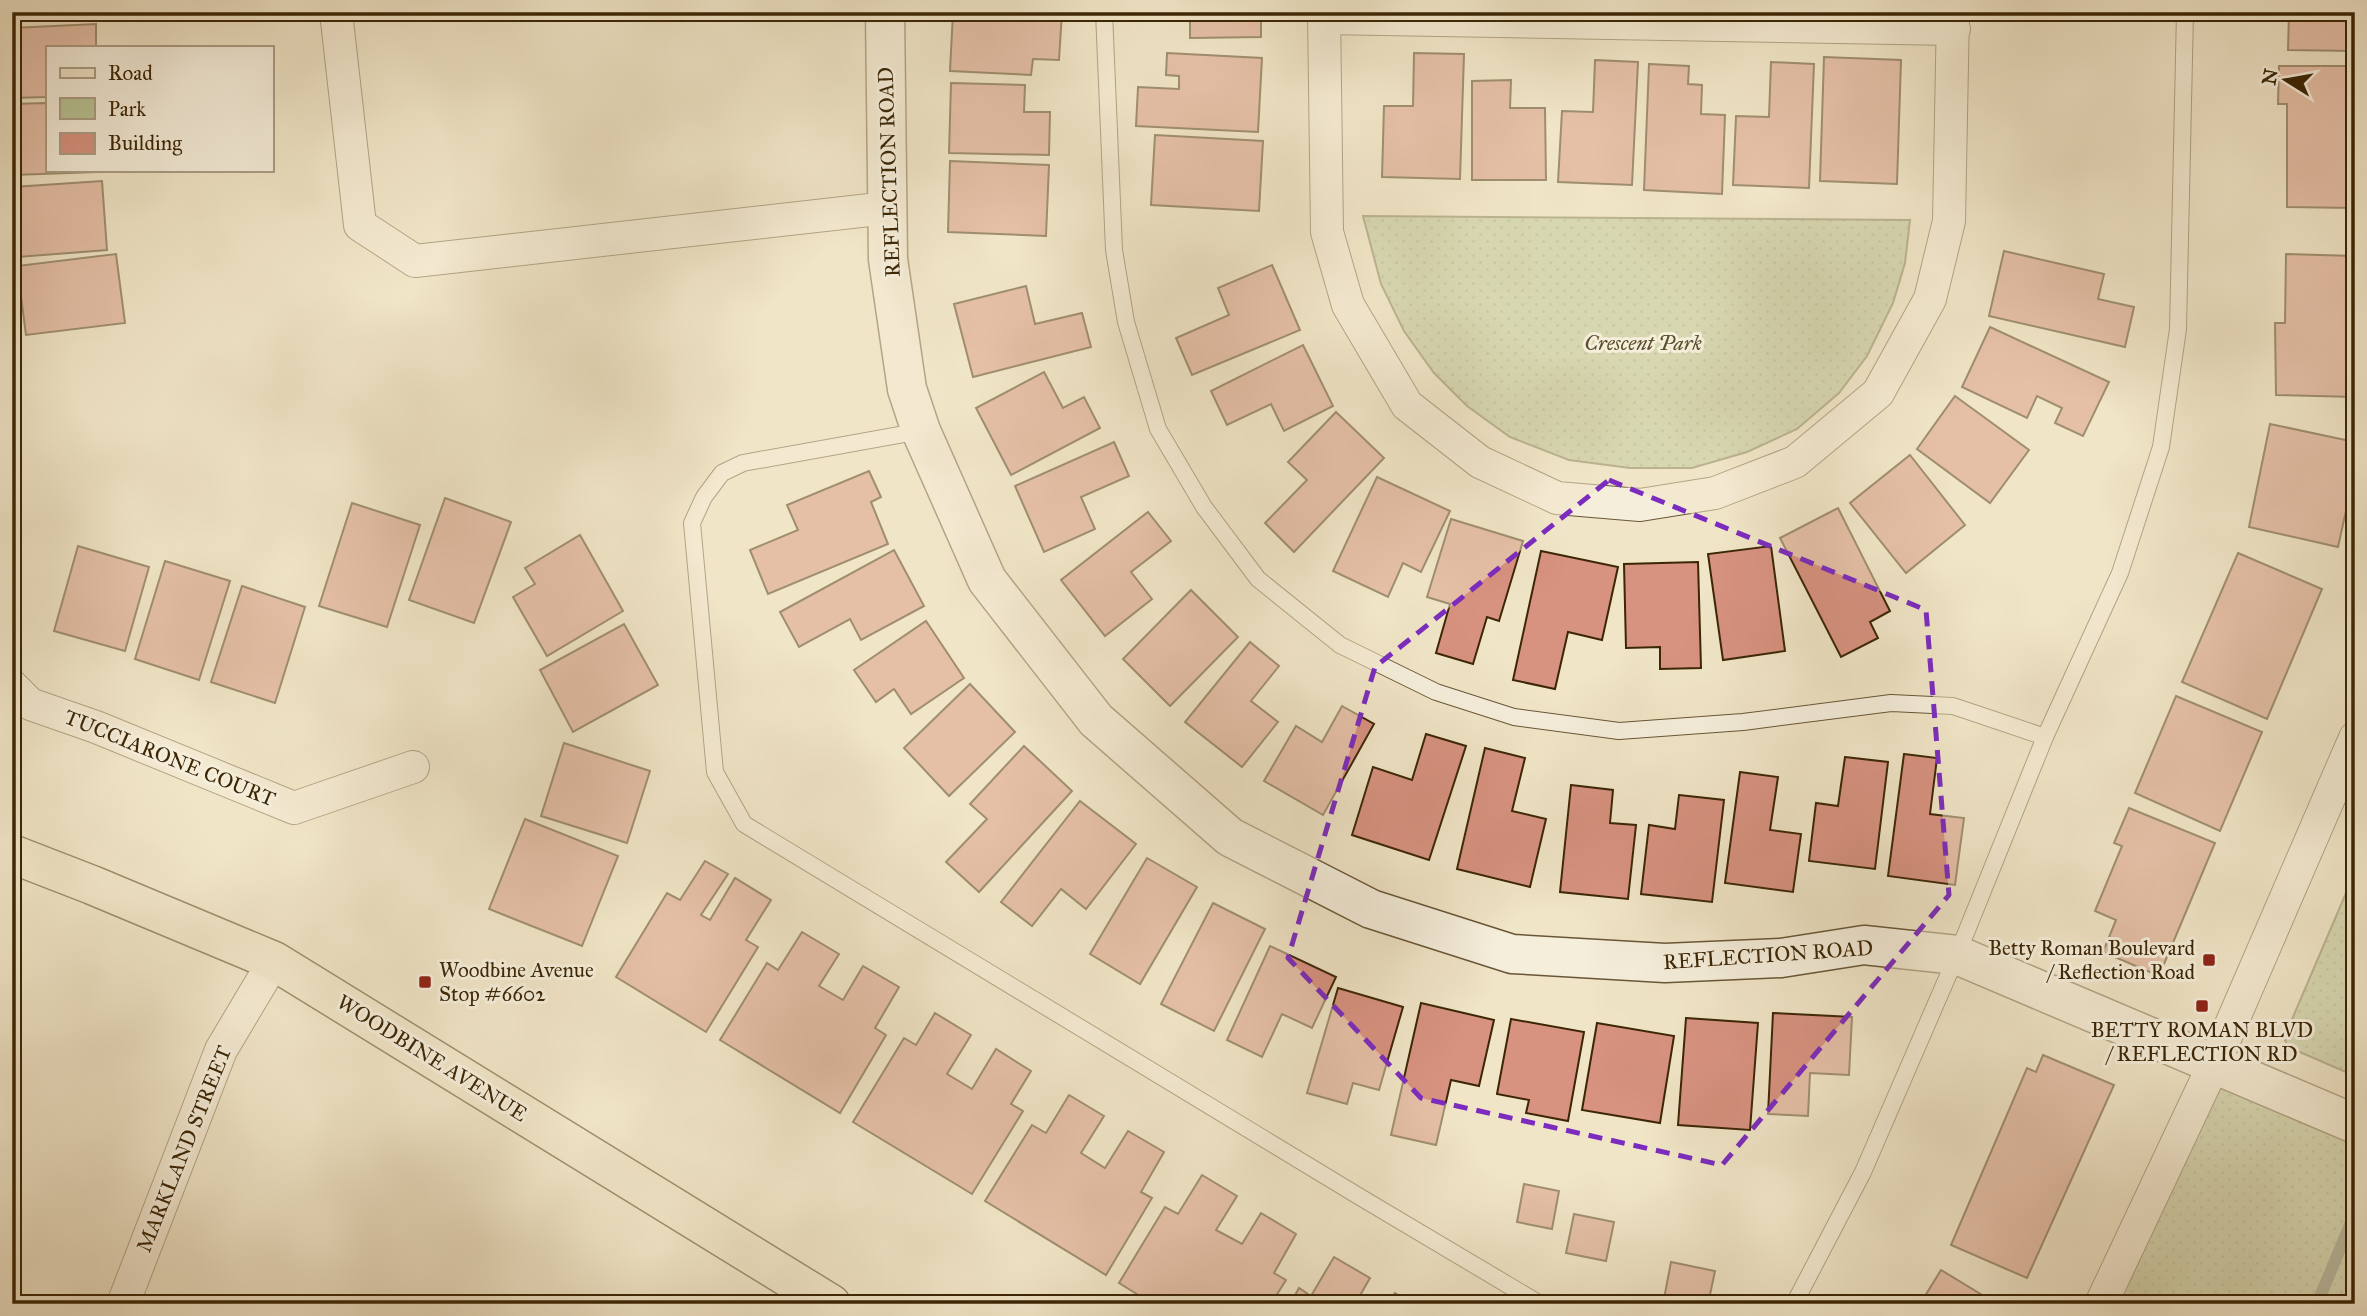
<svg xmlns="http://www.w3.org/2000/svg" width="2367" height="1316" font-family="'IM FELL Great Primer',serif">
<defs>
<pattern id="green-dots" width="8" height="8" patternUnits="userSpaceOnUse" patternTransform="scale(1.75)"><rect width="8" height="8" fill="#b8c597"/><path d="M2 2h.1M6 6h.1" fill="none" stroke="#9fa981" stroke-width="1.8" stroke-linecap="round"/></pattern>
</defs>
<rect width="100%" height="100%" fill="#f0e5c7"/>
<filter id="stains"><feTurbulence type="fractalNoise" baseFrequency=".00286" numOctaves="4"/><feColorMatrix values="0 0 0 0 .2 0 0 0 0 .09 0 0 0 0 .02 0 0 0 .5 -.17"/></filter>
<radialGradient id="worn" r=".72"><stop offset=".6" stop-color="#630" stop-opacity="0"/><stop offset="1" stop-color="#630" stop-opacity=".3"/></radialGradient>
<g fill="url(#green-dots)" stroke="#7a764e" stroke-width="2">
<polygon points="1363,216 1910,220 1905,263 1893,303 1867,356 1839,393 1797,429 1747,452 1692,468 1630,468 1569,460 1510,437 1467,406 1434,373 1404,331 1381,284"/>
<polygon points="2355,872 2355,1076 2288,1047 2284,1038"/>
<polygon points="2217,1059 2355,1121 2355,1304 2101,1304"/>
</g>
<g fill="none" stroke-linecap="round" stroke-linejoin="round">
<polyline stroke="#74826d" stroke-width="12" points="2317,1304 2355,1213"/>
</g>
<g fill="#d79280" stroke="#3c2605" stroke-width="2">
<polygon points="12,12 83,12 83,13 12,20"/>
<polygon points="953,12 1062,12 1059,60 1033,59 1031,75 950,71"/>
<polygon points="1190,12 1261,12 1261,37 1190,38"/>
<polygon points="2289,12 2355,12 2355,51 2288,50"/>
<polygon points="96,24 96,47 47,47 47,97 12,98 12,28"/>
<polygon points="1167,53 1262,58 1258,132 1136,126 1138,87 1179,89 1179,76 1166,75"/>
<polygon points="1414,53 1464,54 1460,179 1382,177 1384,106 1413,106"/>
<polygon points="1824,57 1901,60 1897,184 1820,181"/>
<polygon points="1595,60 1638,62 1632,185 1558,182 1562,111 1593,112"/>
<polygon points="1771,62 1814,64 1809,188 1733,185 1736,116 1769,117"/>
<polygon points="1649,64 1689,66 1688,84 1702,85 1701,114 1725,115 1722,194 1644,190"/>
<polygon points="2279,66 2355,66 2355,208 2287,207 2287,104 2278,104"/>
<polygon points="1511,80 1510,108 1545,108 1546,180 1472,180 1472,81"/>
<polygon points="951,83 1025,85 1024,112 1050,112 1049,155 949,153"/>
<polygon points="47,103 47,170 97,170 97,172 13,175 12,104"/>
<polygon points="1155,135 1263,141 1259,211 1151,205"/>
<polygon points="950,161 1049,165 1046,236 948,232"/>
<polygon points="102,181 107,250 18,257 13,187"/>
<polygon points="2004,251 2104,274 2098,299 2134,307 2125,347 1989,316"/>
<polygon points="116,254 125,323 26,335 17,266"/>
<polygon points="2286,254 2355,256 2355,397 2276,395 2275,323 2285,323"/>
<polygon points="1272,265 1300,330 1192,375 1176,338 1229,315 1218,288"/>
<polygon points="1026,286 1035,324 1082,313 1091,347 973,377 954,304"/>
<polygon points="1990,327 2109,382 2083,436 2055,423 2062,408 2037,396 2027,418 1962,387"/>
<polygon points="1303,345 1333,406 1284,431 1271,404 1227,425 1211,391"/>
<polygon points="1044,372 1063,408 1084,397 1100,428 1011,475 976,408"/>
<polygon points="1955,396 2029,450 1990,503 1917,449"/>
<polygon points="1336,412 1384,458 1294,552 1265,523 1307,480 1288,462"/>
<polygon points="2270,424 2355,442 2355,470 2338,547 2249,527"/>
<polygon points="1114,442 1129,476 1081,497 1095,529 1044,552 1015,486"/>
<polygon points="1910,455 1965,525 1906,573 1850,503"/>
<polygon points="869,471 881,497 871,502 888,544 768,594 750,550 798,530 787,505"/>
<polygon points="1377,477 1450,511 1421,572 1403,563 1388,597 1333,571"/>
<polygon points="445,498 511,522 474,623 409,600"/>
<polygon points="352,503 420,525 387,627 319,606"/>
<polygon points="1838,508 1890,611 1870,622 1878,638 1841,657 1780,538"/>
<polygon points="1148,512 1171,541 1131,572 1152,599 1105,636 1061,580"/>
<polygon points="1451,519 1523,541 1499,621 1487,617 1473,664 1436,653 1450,604 1427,597"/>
<polygon points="580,535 623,611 547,656 513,597 535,584 525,568"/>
<polygon points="78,546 149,567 125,651 54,631"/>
<polygon points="1771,546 1785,651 1723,660 1708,554"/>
<polygon points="894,550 924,606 861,640 850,619 799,647 780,612"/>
<polygon points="1541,551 1618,567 1602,640 1568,632 1555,689 1513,680"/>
<polygon points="2238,553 2322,589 2267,719 2182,682"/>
<polygon points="165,561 230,581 199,680 135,659"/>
<polygon points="1698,562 1701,668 1660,669 1660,647 1626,648 1624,564"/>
<polygon points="242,586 305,607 275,703 211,682"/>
<polygon points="1191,590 1238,637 1170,706 1123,659"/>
<polygon points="926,621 964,678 911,714 894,689 876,702 854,670"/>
<polygon points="624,624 658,685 573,732 540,670"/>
<polygon points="1250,642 1279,666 1251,701 1278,722 1242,767 1185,722"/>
<polygon points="970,684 1015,732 949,796 904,748"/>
<polygon points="2176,696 2262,732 2220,831 2135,793"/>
<polygon points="1342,706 1374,724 1323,815 1264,781 1296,726 1322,742"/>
<polygon points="1426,734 1466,746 1429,860 1352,835 1373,767 1412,780"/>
<polygon points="564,743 650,771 627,843 541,816"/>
<polygon points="1024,746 1072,791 979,892 946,862 987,819 970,804"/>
<polygon points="1485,748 1525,758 1512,811 1546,819 1530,887 1457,869"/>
<polygon points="1904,754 1937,758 1930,814 1964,818 1955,885 1888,876"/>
<polygon points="1845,757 1888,762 1875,869 1809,861 1816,803 1838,806"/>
<polygon points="1740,772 1778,777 1770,830 1801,834 1793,892 1725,883"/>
<polygon points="1571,785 1613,790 1610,823 1636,825 1628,899 1560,892"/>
<polygon points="1679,795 1724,800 1712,902 1641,894 1649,825 1675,829"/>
<polygon points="1080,801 1136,844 1086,909 1061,889 1032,926 1001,902"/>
<polygon points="2129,808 2215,843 2159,976 2103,952 2116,920 2095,911 2122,846 2114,843"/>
<polygon points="525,819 618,856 582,946 489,909"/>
<polygon points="1147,858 1197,887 1140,984 1090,954"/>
<polygon points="705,861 728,874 701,915 710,920 735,878 771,900 746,940 758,947 706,1032 616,977 667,893 680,900"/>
<polygon points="1213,903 1265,929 1214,1031 1161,1004"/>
<polygon points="802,932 839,954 819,986 843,1000 863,966 899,987 875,1028 886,1035 840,1113 720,1040 767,963 778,970"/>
<polygon points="1270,946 1336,977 1312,1028 1282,1014 1262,1057 1227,1040"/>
<polygon points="1338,988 1403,1007 1379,1090 1353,1083 1347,1104 1307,1093"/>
<polygon points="1421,1003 1494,1020 1479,1086 1451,1080 1436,1145 1391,1135"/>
<polygon points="935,1013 971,1035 947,1074 972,1089 996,1049 1031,1071 1011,1104 1023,1111 972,1194 853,1122 904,1038 916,1045"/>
<polygon points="1773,1013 1852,1017 1849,1075 1810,1073 1808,1116 1768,1114"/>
<polygon points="1686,1018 1758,1023 1750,1130 1678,1125"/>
<polygon points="1511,1019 1584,1032 1568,1121 1526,1113 1529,1100 1497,1094"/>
<polygon points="1597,1023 1674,1036 1660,1123 1582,1110"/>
<polygon points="2043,1055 2114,1085 2027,1278 1951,1245 2027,1068 2036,1072"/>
<polygon points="1069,1095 1104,1116 1081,1153 1105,1168 1128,1131 1164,1152 1141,1192 1152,1198 1106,1275 985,1201 1032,1125 1046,1133"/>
<polygon points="1202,1175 1237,1196 1216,1230 1242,1244 1261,1213 1296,1234 1274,1273 1286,1280 1271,1304 1153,1304 1119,1283 1165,1207 1178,1214"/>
<polygon points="1524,1184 1559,1191 1552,1229 1517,1222"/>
<polygon points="1574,1214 1614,1222 1606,1261 1566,1253"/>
<polygon points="1334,1257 1370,1278 1355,1304 1290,1304 1299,1288 1311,1296"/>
<polygon points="1671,1262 1715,1271 1708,1304 1663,1304"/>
<polygon points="1941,1270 1997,1304 1920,1304"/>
<polygon points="1395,1293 1412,1304 1388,1304"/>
</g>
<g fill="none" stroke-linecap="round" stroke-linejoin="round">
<defs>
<g id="service">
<polyline points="1104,12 1114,250 1126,322 1158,429 1204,507 1258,579 1340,645 1436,692 1514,717 1619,731 1743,722 1891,703 1953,706 2045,737"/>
<polyline points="921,431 743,463 722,473 704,497 692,523 715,772 744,824 1360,1197 1540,1304"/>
<polyline points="1794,1304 1863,1172 1957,955 2045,737 2120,573 2161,447 2178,329 2185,12"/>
</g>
<g id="minor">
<polyline points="336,12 360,225 415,261 887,208"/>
<polyline points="1324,12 1327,232 1348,305 1407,405 1480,462 1557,498 1640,505 1715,493 1795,462 1878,393 1930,299 1949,221 1953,12"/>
<polyline points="1324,18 1954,29"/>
<polyline points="12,686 30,704 96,727 294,808 413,767"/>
<polyline points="123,1304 221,1050 274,961"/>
<polyline points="2101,1304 2214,1064 2355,738"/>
</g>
<polyline id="tertiary" points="885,12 888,259 907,389 921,431 987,580 1096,720 1230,837 1371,909 1512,954 1665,963 1781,958 1864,945 1957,955 2355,1124"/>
<polyline id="primary" points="12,854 92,885 274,961 831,1304"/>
</defs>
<use href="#service" stroke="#695636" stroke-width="18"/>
<use href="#minor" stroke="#695636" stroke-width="34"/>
<use href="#tertiary" stroke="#695636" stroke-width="41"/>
<use href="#primary" stroke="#3c2605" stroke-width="41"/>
<use href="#service" stroke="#f5eedb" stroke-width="16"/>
<use href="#minor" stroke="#f5eedb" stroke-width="32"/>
<use href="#tertiary" stroke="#f5eedb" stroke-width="38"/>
<use href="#primary" stroke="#f0e5c7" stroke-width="38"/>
</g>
<path d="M0 0H2367V1316H0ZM 1609,480 L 1926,610 L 1949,895 L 1722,1165 L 1421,1098 L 1288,958 L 1375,667 Z" fill="#f0e5c7" fill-opacity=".55" fill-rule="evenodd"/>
<path fill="none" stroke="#7b2cbf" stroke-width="5" stroke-dasharray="14 9" stroke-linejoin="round" d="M 1609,480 L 1926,610 L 1949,895 L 1722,1165 L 1421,1098 L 1288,958 L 1375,667 Z"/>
<g fill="#8f2418" stroke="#f5eedb" stroke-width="2.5">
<rect x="2202" y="953" width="14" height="14" rx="3.5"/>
<rect x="418" y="975" width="14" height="14" rx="3.5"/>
<rect x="2195" y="999" width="14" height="14" rx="3.5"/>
</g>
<g text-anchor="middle" stroke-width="6" stroke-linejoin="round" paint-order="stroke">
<g font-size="21" fill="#3c2605" stroke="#f5eedb">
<text transform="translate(889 172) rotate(-92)" y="7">REFLECTION ROAD</text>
<text transform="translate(170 758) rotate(22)" y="7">TUCCIARONE COURT</text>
<text transform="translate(1768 955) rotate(-4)" y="7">REFLECTION ROAD</text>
<text transform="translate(432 1058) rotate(32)" y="7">WOODBINE AVENUE</text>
<text transform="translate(184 1149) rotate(-68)" y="7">MARKLAND STREET</text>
</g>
<g font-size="21" font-style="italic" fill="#5b4e2a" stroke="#f5eedb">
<text x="1643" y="350">Crescent Park</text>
</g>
<g font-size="21" fill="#3c2605" stroke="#f5eedb" text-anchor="end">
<text x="2195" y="955">Betty Roman Boulevard<tspan x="2195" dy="24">/ Reflection Road</tspan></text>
<text x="439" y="977" text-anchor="start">Woodbine Avenue<tspan x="439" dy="24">Stop #6602</tspan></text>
<text x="2202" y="1037" text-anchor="middle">BETTY ROMAN BLVD<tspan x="2202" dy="24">/ REFLECTION RD</tspan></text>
</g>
</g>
<rect width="2367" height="1316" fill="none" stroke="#f0e5c7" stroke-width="42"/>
<rect x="14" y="14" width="2339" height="1288" fill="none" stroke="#3c2605" stroke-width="3.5"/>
<rect x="21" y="21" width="2325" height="1274" fill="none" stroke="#3c2605" stroke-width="2"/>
<rect x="46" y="46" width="228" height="126" fill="#f5eedb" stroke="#ab9e85" stroke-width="2"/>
<rect x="60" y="68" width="35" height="10" fill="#f0e5c7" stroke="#ab9e85" stroke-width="2"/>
<text x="108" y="80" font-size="21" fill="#3c2605">Road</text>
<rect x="60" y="98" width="35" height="21" fill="#b8c597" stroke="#ab9e85" stroke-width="2"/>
<text x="108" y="116" font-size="21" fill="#3c2605">Park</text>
<rect x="60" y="133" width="35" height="21" fill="#d79280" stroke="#ab9e85" stroke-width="2"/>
<text x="108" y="150" font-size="21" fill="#3c2605">Building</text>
<g transform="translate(2286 80) rotate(281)" stroke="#f5eedb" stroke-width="5" paint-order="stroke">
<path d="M0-5L12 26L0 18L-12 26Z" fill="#3c2605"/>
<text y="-10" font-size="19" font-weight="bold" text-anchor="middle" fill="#3c2605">N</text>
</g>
<rect width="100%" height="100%" filter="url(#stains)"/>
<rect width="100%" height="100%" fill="url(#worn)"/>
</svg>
